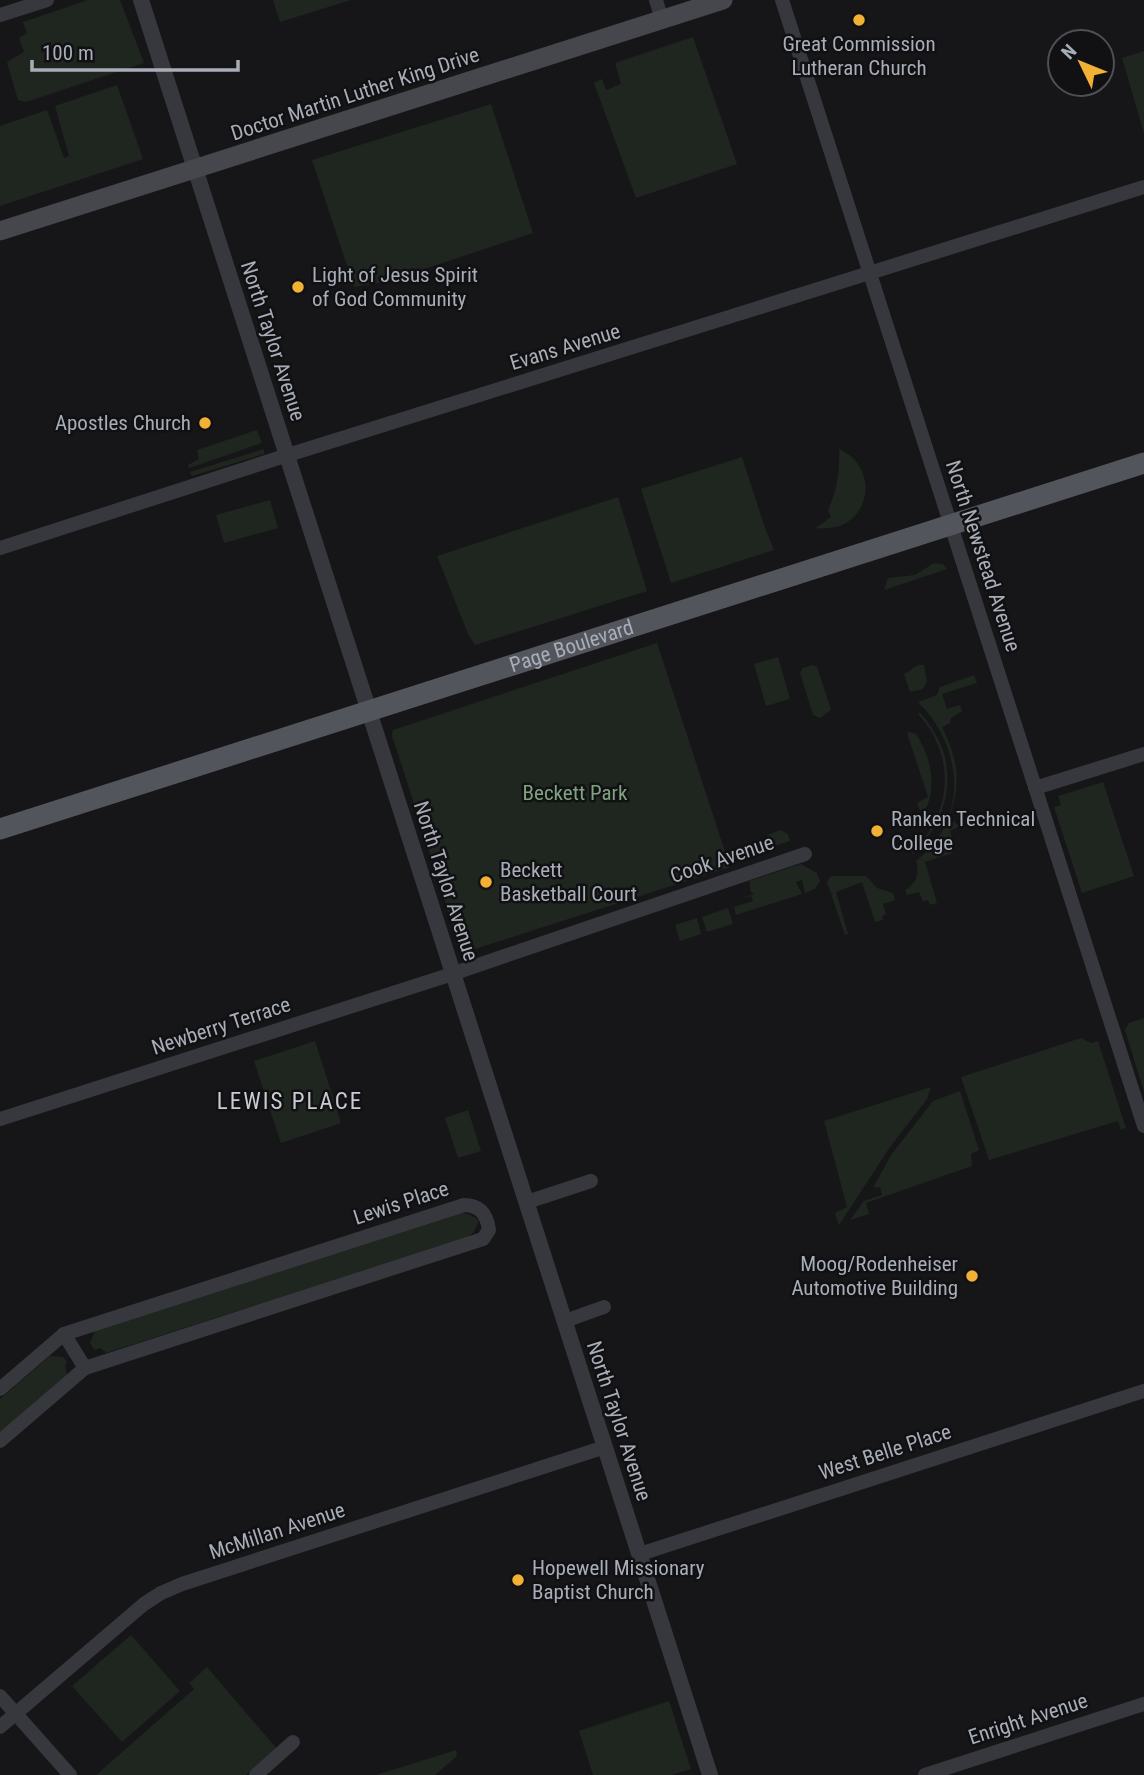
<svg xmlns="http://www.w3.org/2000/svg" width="1144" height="1775" font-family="'Roboto Condensed',sans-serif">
<rect width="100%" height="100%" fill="#161618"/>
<g fill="#1e261f">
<polygon points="88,0 120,0 144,63 26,102 18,100 7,62 24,52 19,38 27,33 23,22"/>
<polygon points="273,0 351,0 280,22"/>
<polygon points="693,37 737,164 636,198 594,83 602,79 606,90 621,84 615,63"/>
<polygon points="1144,51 1144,133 1122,58"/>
<polygon points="117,85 143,159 0,206 0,126 47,110 64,158 69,156 55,106"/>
<polygon points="491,104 533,233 385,282 354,287 312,160"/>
<polygon points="257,430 262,443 189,468 188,465 199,459 197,450"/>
<polygon points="264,449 264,454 192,476 190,472"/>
<path d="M 839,449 C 884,469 869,535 816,528 L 831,517 L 828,510 C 837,491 840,470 839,449 Z"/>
<polygon points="742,457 765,528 774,550 671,583 641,489"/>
<polygon points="618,497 647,591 475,645 468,634 437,556"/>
<polygon points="270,500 278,528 224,543 216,515"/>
<polygon points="934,563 943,564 947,569 884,590 888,578 915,575"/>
<polygon points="657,643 730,867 469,951 463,951 459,946 400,760 392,736 393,730"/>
<polygon points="778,657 790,699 766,706 754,664"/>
<polygon points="813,665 817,667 831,710 820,718 813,715 800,673 803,668"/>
<polygon points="918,665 924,665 927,682 923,689 910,692 904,674"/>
<path d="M 974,675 L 977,683 L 942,694 L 947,709 L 960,705 L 962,711 L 951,718 L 950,723 L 942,727 C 959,762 961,782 949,819 L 960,826 L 950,831 L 953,841 L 950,843 L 953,853 L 925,862 L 937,903 L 930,905 L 928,900 L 923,902 L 919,892 L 907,895 L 905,890 C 917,883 920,873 916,861 C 970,819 963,746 918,702 L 937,695 L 940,687 Z"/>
<path d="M 920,713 C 961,757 954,814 913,854 L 912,852 C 952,814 957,756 918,714 Z"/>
<path d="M 909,732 L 916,734 C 931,757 938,788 924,812 L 919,809 L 917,803 L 928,797 L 907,733 Z"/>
<polygon points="1103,782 1134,876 1082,893 1054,807 1061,805 1058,796"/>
<polygon points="781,830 788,834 790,841 743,856 743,854 770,845 767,835"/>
<polygon points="801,864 817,873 820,881 815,889 805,893 802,880 796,882 802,894 736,915 734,907 753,901 751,896 733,901 754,894 751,892 749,881"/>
<polygon points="831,876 866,876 877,888 893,893 895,900 883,904 886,914 882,916 883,920 875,922 862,882 836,892 848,934 845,935 827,882"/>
<polygon points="728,908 733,924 707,932 702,917"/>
<polygon points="697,918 701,934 680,941 675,925"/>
<polygon points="1144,1018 1144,1092 1125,1030 1129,1023"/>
<polygon points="1081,1038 1091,1043 1098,1041 1126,1128 1121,1130 1118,1121 989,1160 961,1077"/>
<polygon points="315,1041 341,1123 281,1143 254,1061"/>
<polygon points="931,1087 927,1099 890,1147 839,1225 835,1213 847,1207 824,1121"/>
<polygon points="960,1091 979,1150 971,1154 972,1166 866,1203 869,1214 850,1220 864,1201 882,1195 880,1187 875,1188 874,1186 891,1155 933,1101"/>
<polygon points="468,1110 481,1151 458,1158 445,1118"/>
<polygon points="461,1213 469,1214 479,1220 474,1232 466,1238 106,1353 101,1348 94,1350 90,1343 96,1329"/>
<polygon points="50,1356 63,1357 67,1362 65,1366 67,1374 0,1432 0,1399"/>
<polygon points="131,1635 180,1691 122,1742 72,1686"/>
<polygon points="207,1667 277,1749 246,1775 96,1775 194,1689 189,1683"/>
<polygon points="669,1701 691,1769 672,1775 593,1775 579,1731"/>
<polygon points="456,1750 457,1756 435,1775 376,1775"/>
</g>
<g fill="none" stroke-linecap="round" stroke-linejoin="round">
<g stroke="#37383d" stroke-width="14">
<polyline points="656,0 662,20"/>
<polyline points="782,0 1144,1126"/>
<polyline points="0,15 47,0"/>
<polyline points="0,548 288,455 1144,187"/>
<polyline points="1035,788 1144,754"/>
<polyline points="0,1119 443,977 805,854"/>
<polyline points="527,1202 591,1181"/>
<polyline points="565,1321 604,1307"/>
<polyline points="64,1334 85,1368"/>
<path d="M 0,1389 L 64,1334 L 464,1205 C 480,1205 487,1215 489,1230 L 483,1239 L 85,1368 L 0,1441"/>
<polyline points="640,1554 1144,1391"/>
<polyline points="0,1696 70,1775"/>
<polyline points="0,1727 144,1604 161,1593 182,1584 605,1447"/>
<polyline points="256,1775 293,1742"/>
<polyline points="925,1775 1144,1704"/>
</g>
<polyline stroke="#37383d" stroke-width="16" points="141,0 710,1775"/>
<polyline stroke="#45474d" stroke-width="19" points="0,231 723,0"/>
<path stroke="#53555c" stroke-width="21" id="s1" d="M 0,829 L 1144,463"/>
</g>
<g fill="#f2b134" stroke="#111113" stroke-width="2.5">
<circle cx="859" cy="20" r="7"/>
<circle cx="298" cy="287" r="7"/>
<circle cx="205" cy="423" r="7"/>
<circle cx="877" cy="831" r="7"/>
<circle cx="486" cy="882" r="7"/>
<circle cx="972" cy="1276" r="7"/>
<circle cx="518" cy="1580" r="7"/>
</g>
<g text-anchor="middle" stroke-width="5" stroke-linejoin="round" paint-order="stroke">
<g font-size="21" fill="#a8adb8" stroke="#111113" text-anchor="start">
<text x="859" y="51" text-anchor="middle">Great Commission<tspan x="859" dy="24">Lutheran Church</tspan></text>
<text x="312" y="282">Light of Jesus Spirit<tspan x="312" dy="24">of God Community</tspan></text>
<text x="191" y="430" text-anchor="end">Apostles Church</text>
<text x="891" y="826">Ranken Technical<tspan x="891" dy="24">College</tspan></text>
<text x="500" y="877">Beckett<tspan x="500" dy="24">Basketball Court</tspan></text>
<text x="958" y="1271" text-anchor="end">Moog/Rodenheiser<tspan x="958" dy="24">Automotive Building</tspan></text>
<text x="532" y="1575">Hopewell Missionary<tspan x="532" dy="24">Baptist Church</tspan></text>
</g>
<g font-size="21" fill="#a8adb8" stroke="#111113">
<text transform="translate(355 94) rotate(-18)" y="7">Doctor Martin Luther King Drive</text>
<text transform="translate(273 341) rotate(72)" y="7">North Taylor Avenue</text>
<text transform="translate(565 347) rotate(-17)" y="7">Evans Avenue</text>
<text transform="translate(983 556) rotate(72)" y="7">North Newstead Avenue</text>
<text dy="7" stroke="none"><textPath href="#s1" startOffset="600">Page Boulevard</textPath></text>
<text transform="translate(722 859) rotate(-19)" y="7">Cook Avenue</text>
<text transform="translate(446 881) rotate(72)" y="7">North Taylor Avenue</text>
<text transform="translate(221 1026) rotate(-18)" y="7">Newberry Terrace</text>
<text transform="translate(401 1203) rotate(-18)" y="7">Lewis Place</text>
<text transform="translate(619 1421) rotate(72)" y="7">North Taylor Avenue</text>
<text transform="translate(885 1452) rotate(-18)" y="7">West Belle Place</text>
<text transform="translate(277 1531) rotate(-18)" y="7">McMillan Avenue</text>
<text transform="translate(1028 1719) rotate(-18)" y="7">Enright Avenue</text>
</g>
<g font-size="21" fill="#7fa381" stroke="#111113">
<text x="575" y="800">Beckett Park</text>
</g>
<g font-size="23" letter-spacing="2" fill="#c9ccd4" stroke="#111113">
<text x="290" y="1109">LEWIS PLACE</text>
</g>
</g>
<g transform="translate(1081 63) rotate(313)"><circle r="33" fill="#111113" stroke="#4d4f55" stroke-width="2"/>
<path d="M0-5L12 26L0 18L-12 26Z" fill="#f2b134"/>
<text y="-10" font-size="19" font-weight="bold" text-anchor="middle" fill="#a8adb8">N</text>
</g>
<path d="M32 60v10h206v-10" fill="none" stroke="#a8adb8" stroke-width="3.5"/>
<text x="42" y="60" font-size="21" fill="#a8adb8" stroke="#111113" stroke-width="5" paint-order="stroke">100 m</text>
</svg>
